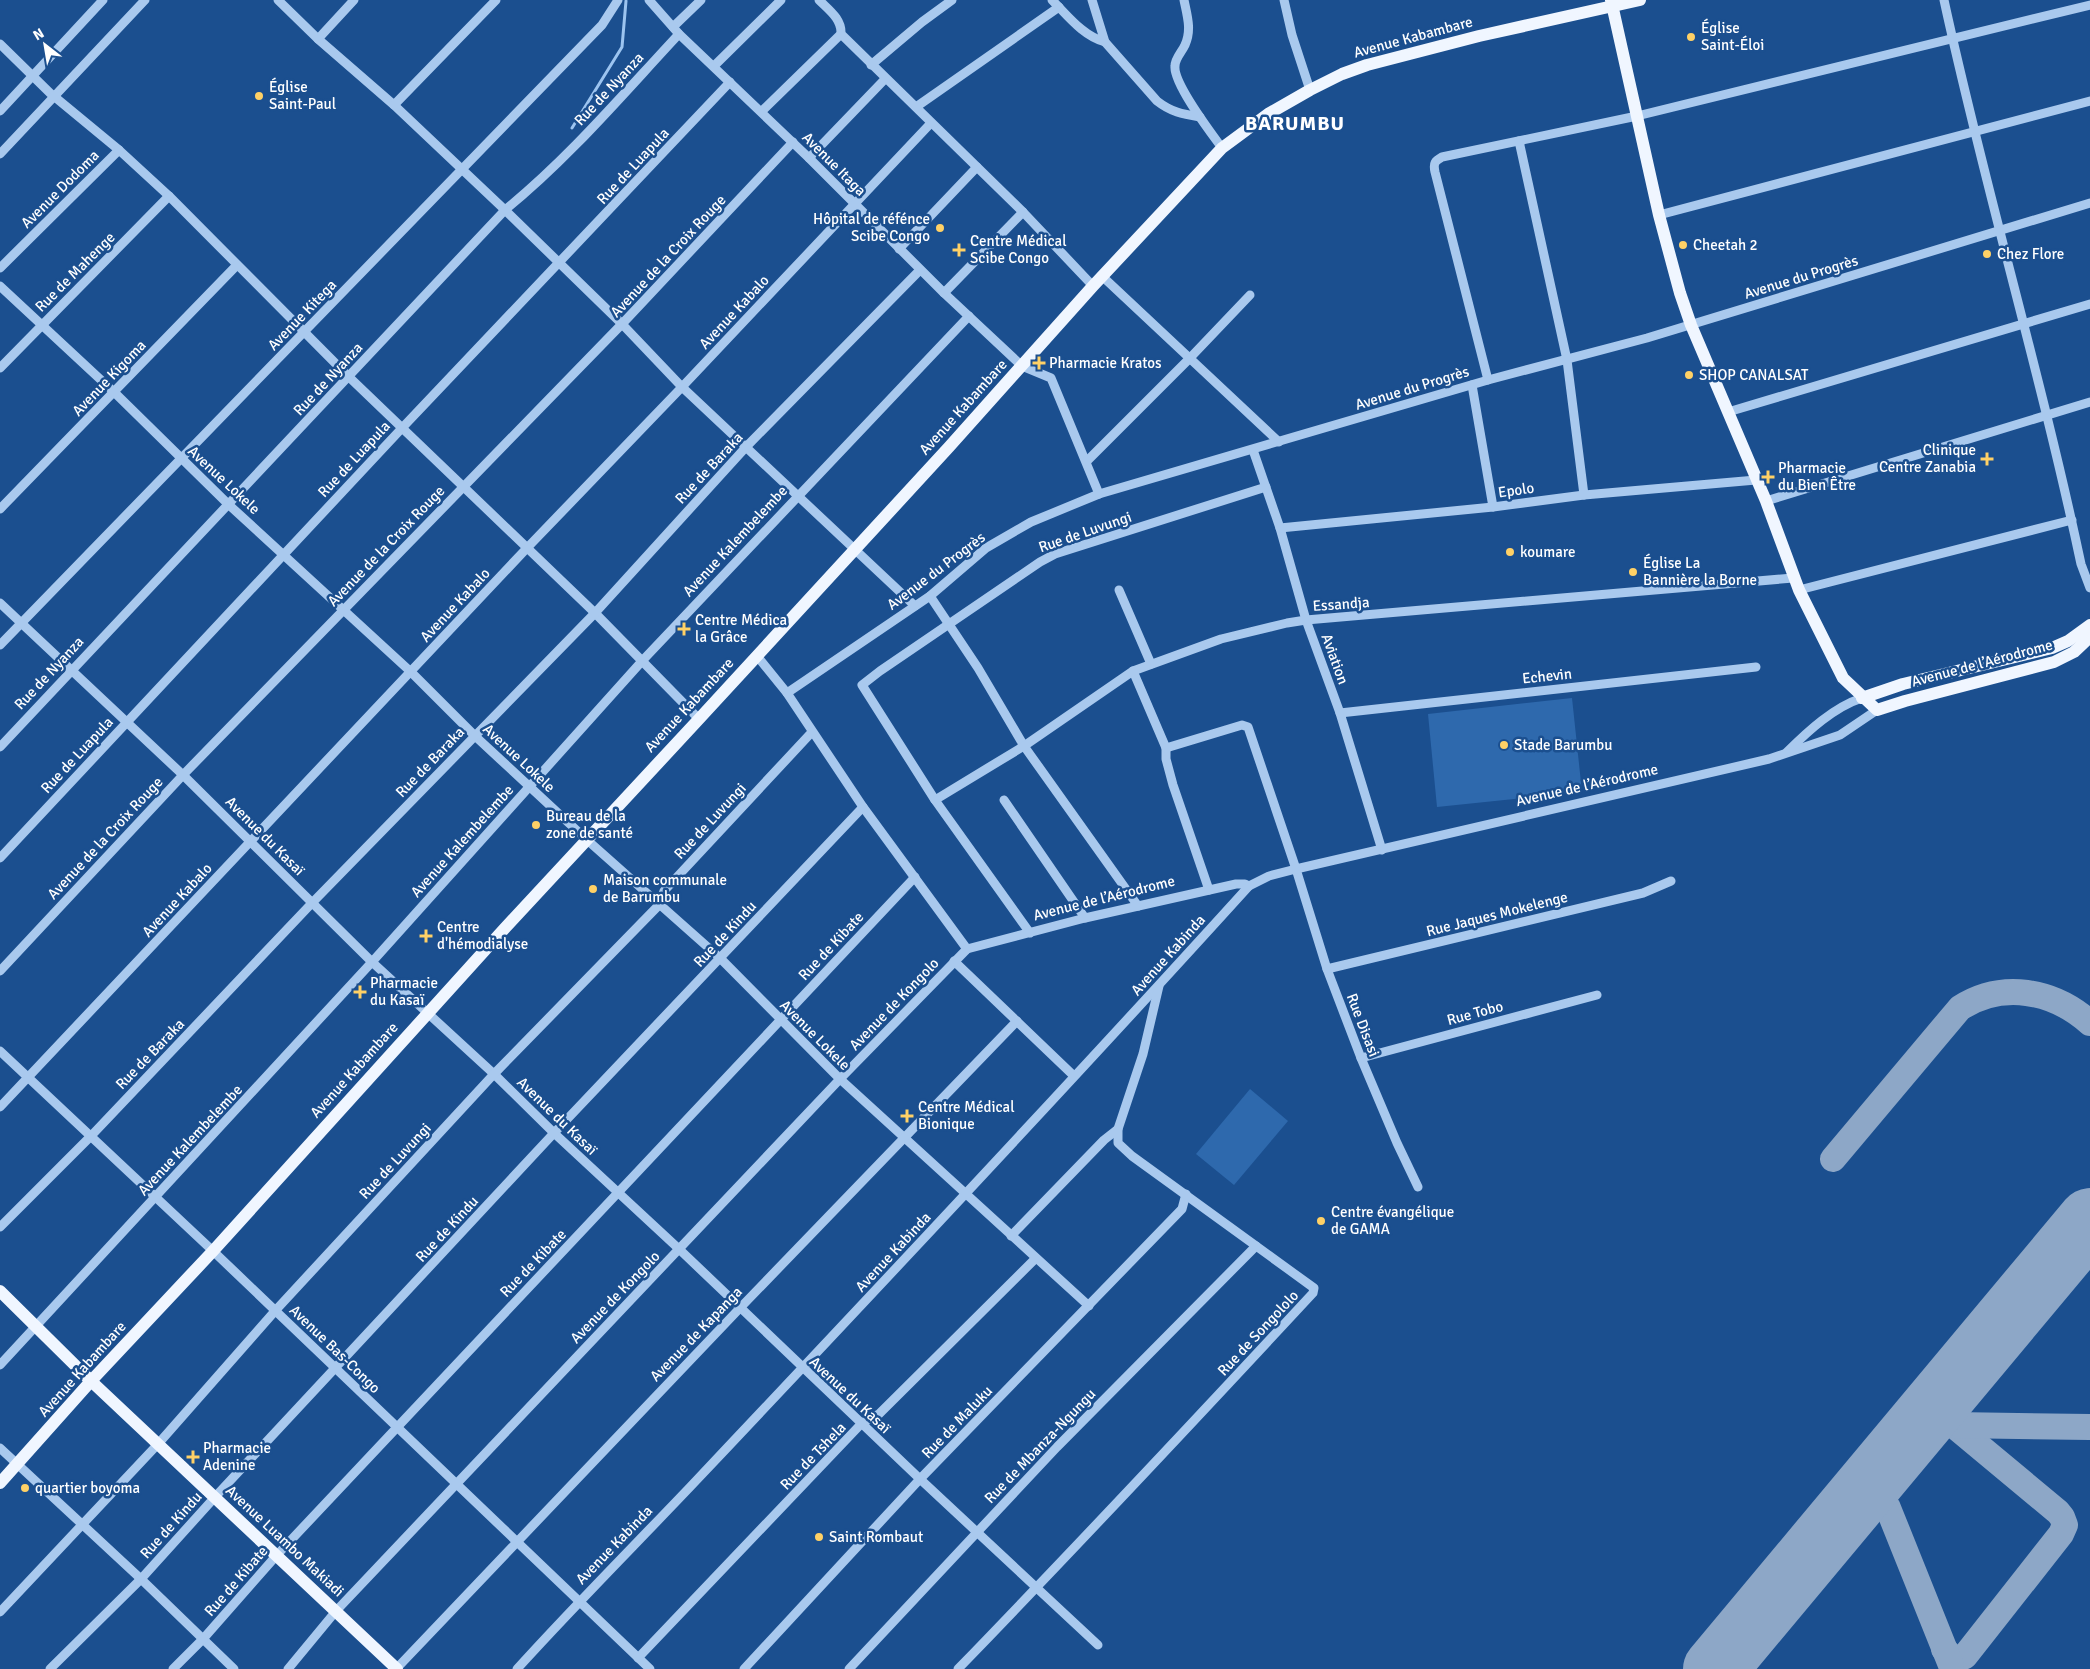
<svg xmlns="http://www.w3.org/2000/svg" width="2090" height="1669" font-family="Signika,sans-serif">
<rect width="100%" height="100%" fill="#1b4f8f"/>
<g fill="#2e69ad">
<polygon points="1572,698 1582,792 1437,807 1428,714"/>
<polygon points="1250,1089 1288,1121 1234,1185 1196,1154"/>
</g>
<g fill="none" stroke-linecap="round" stroke-linejoin="round">
<polyline stroke="#9cc4f0" stroke-width="3" points="572,128 622,47 626,1"/>
<g stroke="#8da7c7" stroke-width="26">
<path d="M 1833,1159 L 1960,1008 C 2002,981 2053,990 2090,1023"/>
<polyline points="1933,1408 2058,1512 2062,1517 2065,1525 2061,1534 1965,1656 1959,1659 1952,1658 1944,1649"/>
<polyline points="1954,1425 2090,1427"/>
<polyline points="1868,1486 1883,1500 1888,1508 1951,1665"/>
</g>
<polyline stroke="#8da7c7" stroke-width="64" points="1715,1669 2090,1220"/>
<g stroke="#a9c9ee" stroke-width="9">
<polyline points="278,0 318,39 394,105 505,210 622,324 682,387 915,606"/>
<polyline points="649,0 679,34 809,158 944,293 1022,366 1051,378 1099,494"/>
<path d="M 819,0 C 829,10 842,19 841,34 L 1023,212 L 1093,286"/>
<path d="M 1052,0 C 1068,16 1083,36 1105,42"/>
<path d="M 1092,0 L 1105,42 L 1157,101 C 1171,112 1182,114 1200,117"/>
<path d="M 1184,0 C 1187,15 1192,30 1185,45 C 1182,52 1175,58 1175,66 C 1173,83 1211,133 1222,148"/>
<polyline points="1284,0 1292,35 1310,90"/>
<path d="M 1944,0 C 1985,189 2041,375 2081,564 L 2090,588"/>
<polyline points="673,27 701,0"/>
<polyline points="318,39 354,0"/>
<polyline points="0,44 50,93 119,150 169,196 349,377 595,613 699,719"/>
<polyline points="871,65 922,22 952,0"/>
<polyline points="714,66 781,0"/>
<polyline points="394,105 496,0"/>
<polyline points="916,107 1059,7"/>
<polyline points="0,111 103,0"/>
<polyline points="762,111 841,34"/>
<polyline points="1519,141 1567,360 1584,495"/>
<polyline points="0,154 145,0"/>
<polyline points="809,158 885,79"/>
<polyline points="1659,215 2090,101"/>
<polyline points="899,249 977,167"/>
<polyline points="0,268 119,150"/>
<polyline points="1103,277 1279,442"/>
<polyline points="0,286 115,393 228,504 411,672 475,736 586,839 720,958 840,1079 1089,1306"/>
<polyline points="944,293 1023,212"/>
<polyline points="0,368 169,196"/>
<path d="M 1488,380 L 1435,172 C 1433,163 1435,161 1442,157 L 1637,116 L 2090,5"/>
<polyline points="1472,385 1493,507"/>
<polyline points="1728,412 2090,304"/>
<polyline points="1253,450 1280,528 1306,620 1340,713 1382,850"/>
<polyline points="1087,461 1189,359 1250,295"/>
<polyline points="1766,501 2090,402"/>
<polyline points="0,509 237,265"/>
<polyline points="1280,528 1493,507 1584,495 1756,480"/>
<polyline points="1119,590 1151,664"/>
<polyline points="1799,590 2072,520"/>
<polyline points="930,596 978,668 1024,746 1138,906"/>
<polyline points="0,603 183,775 372,962 494,1074 554,1133 679,1249 920,1479 1098,1645"/>
<polyline points="0,645 602,25 618,0"/>
<polyline points="757,656 787,693 863,807 967,949"/>
<polyline points="1133,671 1166,748 1166,759 1173,785 1209,890"/>
<polyline points="787,693 930,596 986,548 1031,522 1099,494 1488,380 1647,338 2090,203"/>
<polyline points="1340,713 1756,667"/>
<path d="M 0,747 C 168,567 337,390 505,210 C 569,158 623,94 679,34"/>
<polyline points="1166,748 1242,725 1248,727 1296,869 1327,969 1361,1058 1397,1143 1418,1187"/>
<path d="M 1787,752 C 1808,731 1834,707 1862,698"/>
<polyline points="935,800 1024,746 1133,671 1221,639 1287,623 1306,620 1793,578"/>
<polyline points="1004,800 1085,918"/>
<polyline points="0,858 403,427 730,82"/>
<polyline points="1030,933 935,800 862,685 880,671 1040,562 1055,554 1266,487"/>
<polyline points="954,961 1074,1076"/>
<polyline points="1327,969 1643,893 1671,881"/>
<polyline points="0,971 183,775 622,324 793,142"/>
<polyline points="0,1051 213,1251 650,1669"/>
<polyline points="1361,1058 1597,995"/>
<polyline points="0,1107 527,548 682,387 931,123"/>
<polyline points="0,1227 91,1136 312,903 595,613 746,447 920,270"/>
<polyline points="1011,1236 1104,1140 1118,1129"/>
<polyline points="0,1365 372,962 643,660 969,316"/>
<polyline points="0,1448 141,1579 234,1669"/>
<polyline points="0,1612 158,1444 275,1311 494,1074 659,905 664,891 812,732"/>
<polyline points="638,1658 862,1423 879,1414 1035,1259"/>
<polyline points="50,1669 141,1579 215,1497 554,1133 863,807"/>
<polyline points="173,1669 203,1639 276,1556 915,877"/>
<polyline points="288,1669 336,1611 840,1079 967,949 1085,918 1236,884 1245,884 1249,886"/>
<polyline points="396,1669 740,1308 1017,1021"/>
<path d="M 517,1669 C 574,1606 633,1547 691,1486 C 879,1287 1066,1088 1249,886 L 1269,876 L 1296,869 L 1769,759 L 1840,735 L 1877,710"/>
<polyline points="744,1669 920,1479 1182,1209 1186,1194"/>
<polyline points="849,1669 1057,1447 1256,1246"/>
<path d="M 958,1669 C 1078,1545 1196,1419 1313,1293 L 1314,1288 L 1132,1156 L 1118,1143 L 1118,1129 L 1143,1054 L 1159,986"/>
</g>
<g stroke="#f0f6ff" stroke-width="12">
<polyline points="1611,0 1659,215 1680,293 1691,325 1766,501 1799,590 1843,678 1877,710 1905,701 2054,662 2074,652 2090,637"/>
<polyline points="1862,698 1903,684 2052,648 2068,641 2090,625"/>
<polyline points="0,1291 91,1381 397,1669"/>
<polyline points="0,1483 91,1381 213,1251 505,928 699,719 949,447 1093,286 1222,148 1268,114 1310,90 1342,74 1367,65 1479,36 1640,0"/>
</g>
</g>
<g fill="#ffd166" stroke="#1b4f8f" stroke-width="2">
<circle cx="1691" cy="37" r="5"/>
<circle cx="259" cy="96" r="5"/>
<circle cx="940" cy="228" r="5"/>
<circle cx="1683" cy="245" r="5"/>
<path d="M956.5 242.5h5v5h5v5h-5v5h-5v-5h-5v-5h5z"/>
<circle cx="1987" cy="254" r="5"/>
<path d="M1036.5 355.5h5v5h5v5h-5v5h-5v-5h-5v-5h5z"/>
<circle cx="1689" cy="375" r="5"/>
<path d="M1984.5 451.5h5v5h5v5h-5v5h-5v-5h-5v-5h5z"/>
<path d="M1765.5 469.5h5v5h5v5h-5v5h-5v-5h-5v-5h5z"/>
<circle cx="1510" cy="552" r="5"/>
<circle cx="1633" cy="572" r="5"/>
<path d="M681.5 621.5h5v5h5v5h-5v5h-5v-5h-5v-5h5z"/>
<circle cx="1504" cy="745" r="5"/>
<circle cx="536" cy="825" r="5"/>
<circle cx="593" cy="889" r="5"/>
<path d="M423.5 928.5h5v5h5v5h-5v5h-5v-5h-5v-5h5z"/>
<path d="M357.5 984.5h5v5h5v5h-5v5h-5v-5h-5v-5h5z"/>
<path d="M904.5 1108.5h5v5h5v5h-5v5h-5v-5h-5v-5h5z"/>
<circle cx="1321" cy="1221" r="5"/>
<path d="M190.5 1449.5h5v5h5v5h-5v5h-5v-5h-5v-5h5z"/>
<circle cx="25" cy="1488" r="5"/>
<circle cx="819" cy="1537" r="5"/>
</g>
<g text-anchor="middle" stroke-width="5" stroke-linejoin="round" paint-order="stroke">
<g font-size="15" fill="#fff" stroke="#1b4f8f" text-anchor="start">
<text x="1701" y="33">Église<tspan x="1701" dy="17">Saint-Éloi</tspan></text>
<text x="269" y="92">Église<tspan x="269" dy="17">Saint-Paul</tspan></text>
<text x="930" y="224" text-anchor="end">Hôpital de réfénce<tspan x="930" dy="17">Scibe Congo</tspan></text>
<text x="970" y="246">Centre Médical<tspan x="970" dy="17">Scibe Congo</tspan></text>
<text x="1693" y="250">Cheetah 2</text>
<text x="1997" y="259">Chez Flore</text>
<text x="1049" y="368">Pharmacie Kratos</text>
<text x="1699" y="380">SHOP CANALSAT</text>
<text x="1976" y="455" text-anchor="end">Clinique<tspan x="1976" dy="17">Centre Zanabia</tspan></text>
<text x="1778" y="473">Pharmacie<tspan x="1778" dy="17">du Bien Être</tspan></text>
<text x="1520" y="557">koumare</text>
<text x="1643" y="568">Église La<tspan x="1643" dy="17">Bannière la Borne</tspan></text>
<text x="695" y="625">Centre Médica<tspan x="695" dy="17">la Grâce</tspan></text>
<text x="1514" y="750">Stade Barumbu</text>
<text x="546" y="821">Bureau de la<tspan x="546" dy="17">zone de santé</tspan></text>
<text x="603" y="885">Maison communale<tspan x="603" dy="17">de Barumbu</tspan></text>
<text x="437" y="932">Centre<tspan x="437" dy="17">d'hémodialyse</tspan></text>
<text x="370" y="988">Pharmacie<tspan x="370" dy="17">du Kasaï</tspan></text>
<text x="918" y="1112">Centre Médical<tspan x="918" dy="17">Bionique</tspan></text>
<text x="1331" y="1217">Centre évangélique<tspan x="1331" dy="17">de GAMA</tspan></text>
<text x="203" y="1453">Pharmacie<tspan x="203" dy="17">Adenine</tspan></text>
<text x="35" y="1493">quartier boyoma</text>
<text x="829" y="1542">Saint Rombaut</text>
</g>
<g font-size="15" fill="#fff" stroke="#1b4f8f">
<text transform="translate(1413 37) rotate(-15)" y="5">Avenue Kabambare</text>
<text transform="translate(609 89) rotate(-47)" y="5">Rue de Nyanza</text>
<text transform="translate(834 164) rotate(45)" y="5">Avenue Itaga</text>
<text transform="translate(633 166) rotate(-47)" y="5">Rue de Luapula</text>
<text transform="translate(60 189) rotate(-45)" y="5">Avenue Dodoma</text>
<text transform="translate(668 256) rotate(-47)" y="5">Avenue de la Croix Rouge</text>
<text transform="translate(75 272) rotate(-45)" y="5">Rue de Mahenge</text>
<text transform="translate(1801 277) rotate(-17)" y="5">Avenue du Progrès</text>
<text transform="translate(734 312) rotate(-47)" y="5">Avenue Kabalo</text>
<text transform="translate(302 315) rotate(-46)" y="5">Avenue Kitega</text>
<text transform="translate(109 378) rotate(-46)" y="5">Avenue Kigoma</text>
<text transform="translate(328 379) rotate(-47)" y="5">Rue de Nyanza</text>
<text transform="translate(1412 388) rotate(-17)" y="5">Avenue du Progrès</text>
<text transform="translate(963 407) rotate(-48)" y="5">Avenue Kabambare</text>
<text transform="translate(354 459) rotate(-47)" y="5">Rue de Luapula</text>
<text transform="translate(709 468) rotate(-47)" y="5">Rue de Baraka</text>
<text transform="translate(224 480) rotate(43)" y="5">Avenue Lokele</text>
<text transform="translate(1516 490) rotate(-8)" y="5">Epolo</text>
<text transform="translate(1085 532) rotate(-19)" y="5">Rue de Luvungi</text>
<text transform="translate(735 541) rotate(-47)" y="5">Avenue Kalembelembe</text>
<text transform="translate(386 546) rotate(-46)" y="5">Avenue de la Croix Rouge</text>
<text transform="translate(936 571) rotate(-37)" y="5">Avenue du Progrès</text>
<text transform="translate(1341 604) rotate(-4)" y="5">Essandja</text>
<text transform="translate(455 605) rotate(-47)" y="5">Avenue Kabalo</text>
<text transform="translate(1335 659) rotate(70)" y="5">Aviation</text>
<text transform="translate(1982 663) rotate(-15)" y="5">Avenue de l’Aérodrome</text>
<text transform="translate(49 673) rotate(-47)" y="5">Rue de Nyanza</text>
<text transform="translate(1547 676) rotate(-6)" y="5">Echevin</text>
<text transform="translate(689 705) rotate(-47)" y="5">Avenue Kabambare</text>
<text transform="translate(77 755) rotate(-47)" y="5">Rue de Luapula</text>
<text transform="translate(519 758) rotate(43)" y="5">Avenue Lokele</text>
<text transform="translate(430 762) rotate(-46)" y="5">Rue de Baraka</text>
<text transform="translate(1587 785) rotate(-13)" y="5">Avenue de l’Aérodrome</text>
<text transform="translate(710 821) rotate(-47)" y="5">Rue de Luvungi</text>
<text transform="translate(265 836) rotate(45)" y="5">Avenue du Kasaï</text>
<text transform="translate(105 838) rotate(-47)" y="5">Avenue de la Croix Rouge</text>
<text transform="translate(462 841) rotate(-48)" y="5">Avenue Kalembelembe</text>
<text transform="translate(1104 898) rotate(-14)" y="5">Avenue de l’Aérodrome</text>
<text transform="translate(177 900) rotate(-47)" y="5">Avenue Kabalo</text>
<text transform="translate(1497 914) rotate(-14)" y="5">Rue Jaques Mokelenge</text>
<text transform="translate(725 934) rotate(-47)" y="5">Rue de Kindu</text>
<text transform="translate(831 946) rotate(-47)" y="5">Rue de Kibate</text>
<text transform="translate(1168 955) rotate(-48)" y="5">Avenue Kabinda</text>
<text transform="translate(894 1004) rotate(-46)" y="5">Avenue de Kongolo</text>
<text transform="translate(1475 1013) rotate(-15)" y="5">Rue Tobo</text>
<text transform="translate(1363 1025) rotate(69)" y="5">Rue Disasi</text>
<text transform="translate(815 1035) rotate(45)" y="5">Avenue Lokele</text>
<text transform="translate(150 1054) rotate(-46)" y="5">Rue de Baraka</text>
<text transform="translate(354 1070) rotate(-48)" y="5">Avenue Kabambare</text>
<text transform="translate(557 1116) rotate(44)" y="5">Avenue du Kasaï</text>
<text transform="translate(190 1140) rotate(-47)" y="5">Avenue Kalembelembe</text>
<text transform="translate(395 1161) rotate(-47)" y="5">Rue de Luvungi</text>
<text transform="translate(447 1229) rotate(-47)" y="5">Rue de Kindu</text>
<text transform="translate(893 1252) rotate(-47)" y="5">Avenue Kabinda</text>
<text transform="translate(533 1263) rotate(-46)" y="5">Rue de Kibate</text>
<text transform="translate(615 1297) rotate(-46)" y="5">Avenue de Kongolo</text>
<text transform="translate(1258 1333) rotate(-47)" y="5">Rue de Songololo</text>
<text transform="translate(696 1334) rotate(-46)" y="5">Avenue de Kapanga</text>
<text transform="translate(335 1349) rotate(44)" y="5">Avenue Bas-Congo</text>
<text transform="translate(82 1369) rotate(-48)" y="5">Avenue Kabambare</text>
<text transform="translate(850 1395) rotate(43)" y="5">Avenue du Kasaï</text>
<text transform="translate(957 1422) rotate(-46)" y="5">Rue de Maluku</text>
<text transform="translate(1040 1446) rotate(-46)" y="5">Rue de Mbanza-Ngungu</text>
<text transform="translate(813 1456) rotate(-46)" y="5">Rue de Tshela</text>
<text transform="translate(171 1525) rotate(-48)" y="5">Rue de Kindu</text>
<text transform="translate(285 1541) rotate(43)" y="5">Avenue Luambo Makiadi</text>
<text transform="translate(614 1545) rotate(-46)" y="5">Avenue Kabinda</text>
<text transform="translate(236 1581) rotate(-49)" y="5">Rue de Kibate</text>
</g>
<g font-size="20" font-weight="bold" letter-spacing="1" fill="#fff" stroke="#1b4f8f">
<text x="1295" y="130">BARUMBU</text>
</g>
</g>
<g transform="translate(45 45) rotate(329)" stroke="#1b4f8f" stroke-width="4" paint-order="stroke">
<path d="M0-4L9 19L0 12L-9 19Z" fill="#ffffff"/>
<text y="-8" font-size="14" font-weight="bold" text-anchor="middle" fill="#ffffff">N</text>
</g>
</svg>
